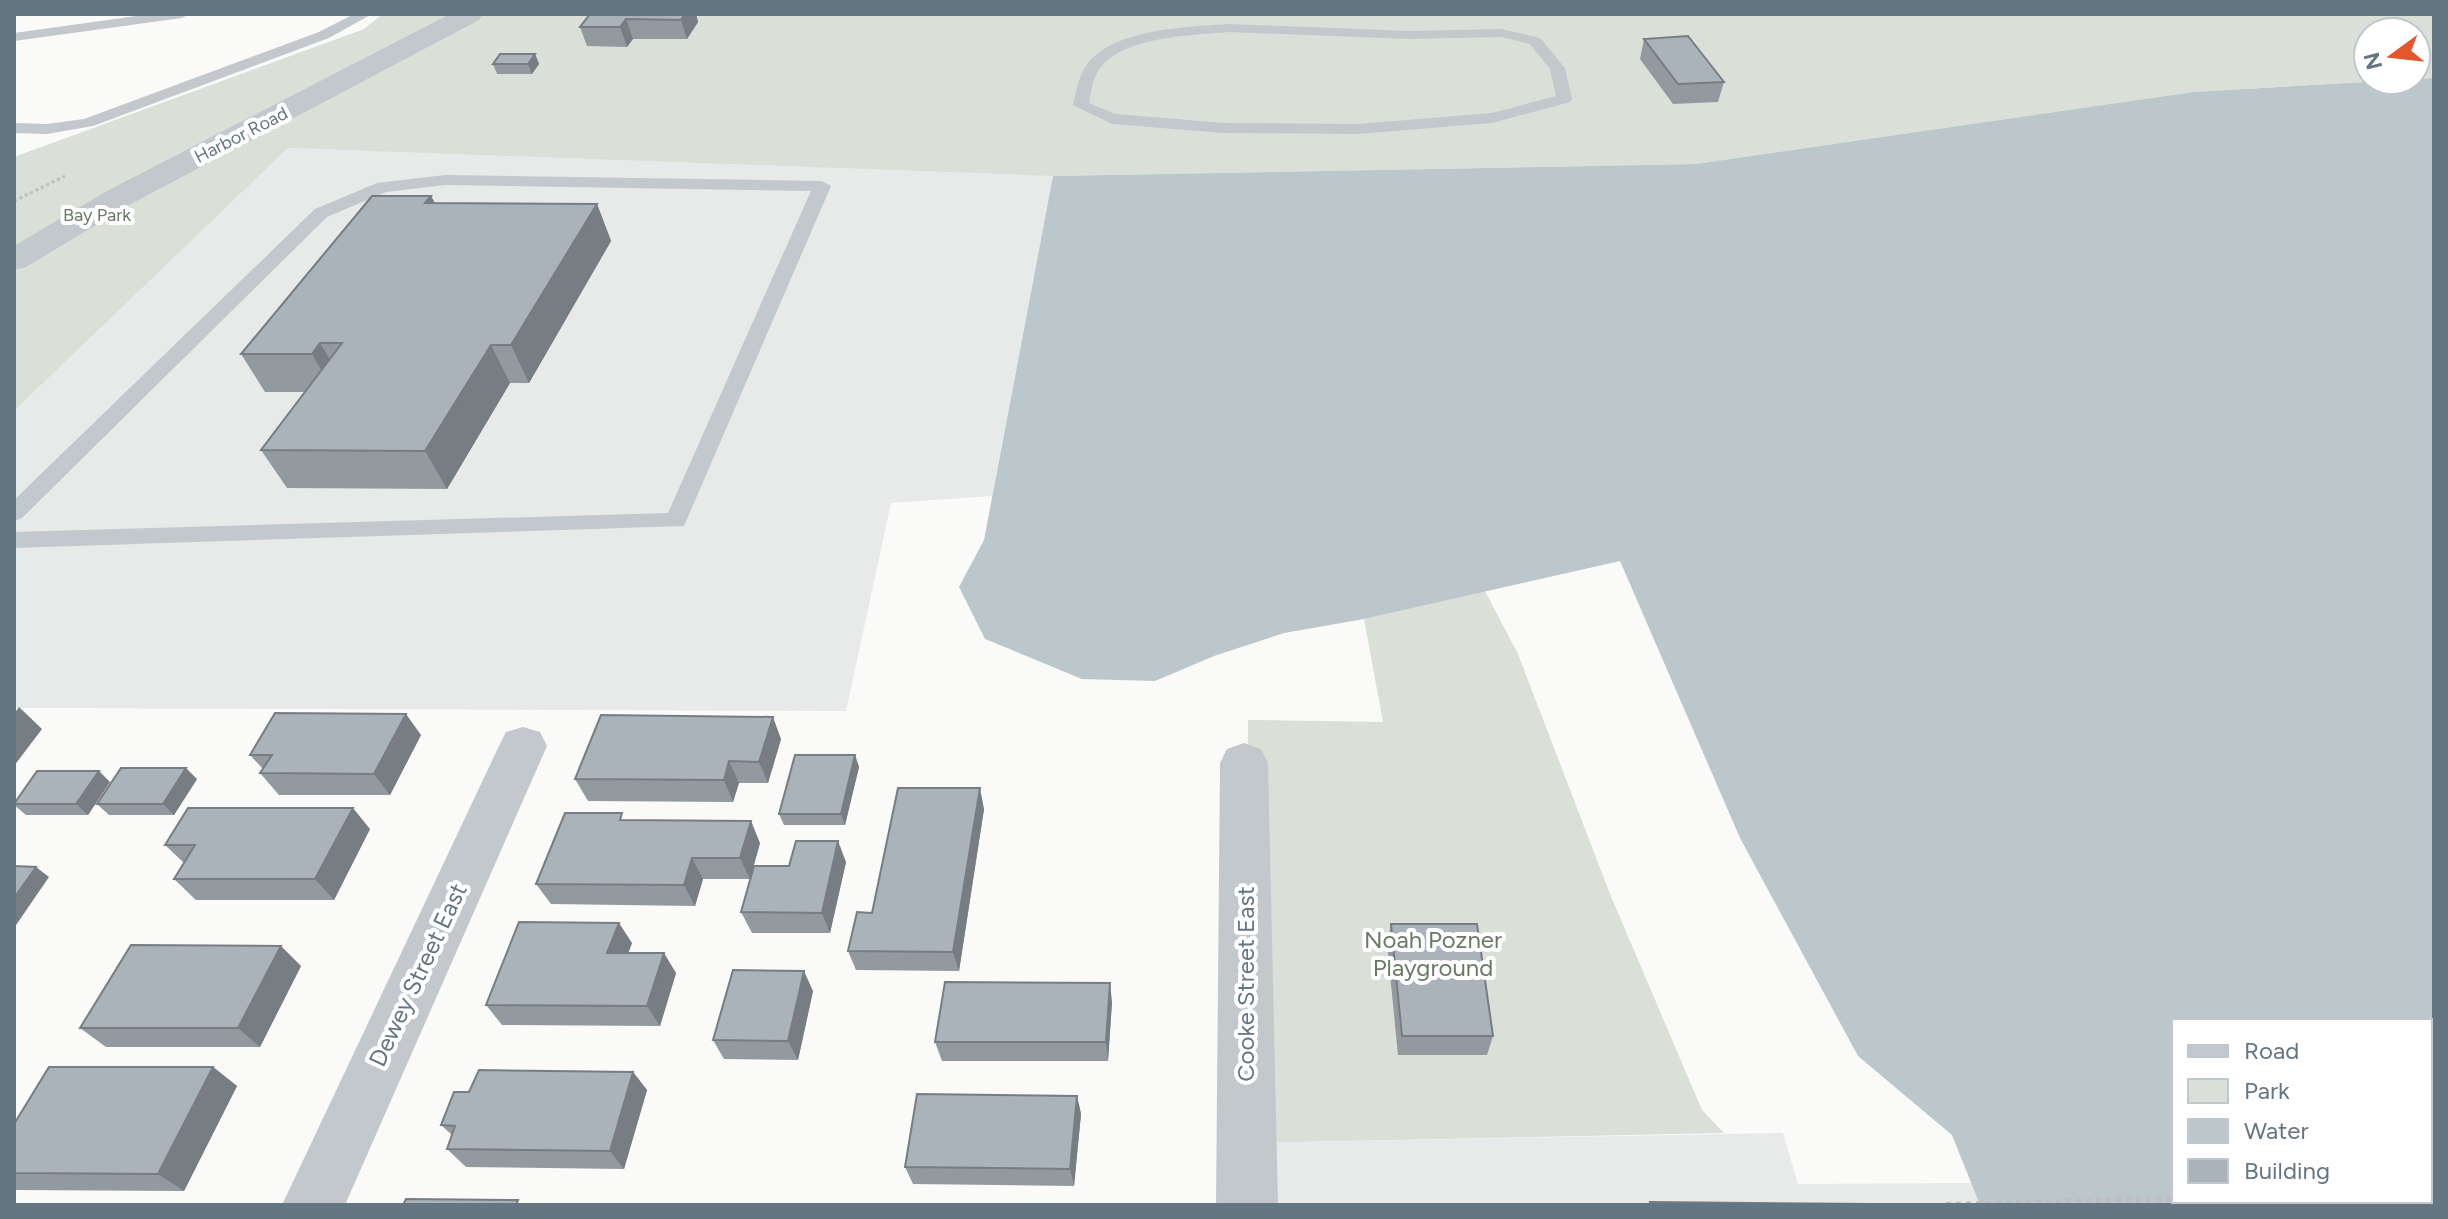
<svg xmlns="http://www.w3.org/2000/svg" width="2448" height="1219" font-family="Figtree,sans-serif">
<rect width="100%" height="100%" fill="#fafaf8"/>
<g fill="#e8e9e9">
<polygon points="288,148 1053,176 992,496 891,503 846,711 14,708 14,411"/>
<polygon points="1783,1133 1798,1184 1972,1183 1980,1205 1246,1205 1246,1143"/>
</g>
<g fill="#dadfd7">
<polygon points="383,14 2434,14 2434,78 2416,79 2416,32 2368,32 2368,80 2393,80 2193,92 1696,164 1053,176 288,148 14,411 14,157 364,29"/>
<polygon points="1485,591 1518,654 1610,894 1702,1110 1724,1133 1246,1143 1248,720 1383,722 1364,619"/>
</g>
<path fill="#bbc7cb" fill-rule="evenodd" d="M 2434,78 L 2434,1205 L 1980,1205 L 1952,1135 L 1858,1056 L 1740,838 L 1620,561 L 1364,619 L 1284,633 L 1214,656 L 1155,681 L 1082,679 L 985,639 L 959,587 L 984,540 L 1053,176 L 1696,164 L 2193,92 ZM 2174,1021 L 2430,1021 L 2430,1201 L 2174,1201 Z"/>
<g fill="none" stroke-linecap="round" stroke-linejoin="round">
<polyline stroke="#bbbfc2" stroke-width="3" stroke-dasharray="3 3" stroke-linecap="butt" points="14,201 65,176"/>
<g stroke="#bbbfc2" stroke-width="6" stroke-dasharray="5 5" stroke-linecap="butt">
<polyline points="2430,1192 2434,1192"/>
<polyline points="1946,1205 2174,1199"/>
</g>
<g fill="#c3c8cc" fill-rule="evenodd">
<polygon points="151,14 189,14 182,18 14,41 14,33"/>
<polygon points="354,14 372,14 329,38 93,126 47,134 14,133 14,123 47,124 84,119 319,32"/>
<path d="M 1230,24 L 1409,31 L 1502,29 L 1540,38 L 1565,68 L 1572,99 L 1570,102 L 1492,123 L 1358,134 L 1224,133 L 1112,124 L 1073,105 C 1076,93 1078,80 1084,69 C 1108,28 1188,27 1230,24 ZM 1230,32 L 1409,39 L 1502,37 L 1530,44 L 1550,69 L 1556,96 L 1492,113 L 1358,124 L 1224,123 L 1115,114 L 1089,103 C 1091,93 1092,82 1097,73 C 1117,36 1194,35 1230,32 Z"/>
<polygon points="445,175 822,181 831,186 684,526 14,548 14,532 668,513 811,191 445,185 386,192 327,217 22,518 14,521 14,500 315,209 377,183"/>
</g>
<g fill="#c3c8cc" fill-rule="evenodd">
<polygon points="450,14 483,14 479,20 129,205 26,267 14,270 14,246 107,191"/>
<polygon points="523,727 540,732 547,746 345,1205 282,1205 499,746 506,732"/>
<polygon points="1244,743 1261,749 1268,763 1278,1205 1216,1205 1220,763 1227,749"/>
</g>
</g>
<g fill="#929a9f">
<polygon points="590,14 696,14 698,22 687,39 633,39 627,47 587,46 580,27"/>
<polygon points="1644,39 1724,82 1718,102 1673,104 1640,59"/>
<polygon points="535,54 539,64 532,74 497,74 493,64"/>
<polygon points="431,196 435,203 597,204 611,241 529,383 510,383 447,489 287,488 261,450 305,392 265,392 241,354"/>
<polygon points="421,735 390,795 279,795 260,773 263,769 250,755"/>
<polygon points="781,739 768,783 739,783 733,802 588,801 575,779"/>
<polygon points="855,755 859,767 845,825 784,825 779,814"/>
<polygon points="197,779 174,815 109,815 97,804"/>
<polygon points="110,782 88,815 26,815 14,805 14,803"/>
<polygon points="984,809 959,971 856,970 848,951 872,913"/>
<polygon points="627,821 760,843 750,879 703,879 695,906 551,904 536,884"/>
<polygon points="370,829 334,900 196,900 174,879 184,863 165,845"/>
<polygon points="846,862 830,933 752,933 741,912 789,866"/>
<polygon points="1391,924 1493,1036 1487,1055 1398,1055 1387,944"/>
<polygon points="632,943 628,953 676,973 660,1026 502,1025 486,1005"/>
<polygon points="301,966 260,1047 106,1047 80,1028"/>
<polygon points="813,991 798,1060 724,1059 713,1040"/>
<polygon points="1112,1002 1108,1061 942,1061 935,1042"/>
<polygon points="213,1067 237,1086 184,1191 14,1190 14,1124"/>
<polygon points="633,1072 647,1090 624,1169 466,1167 447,1149 452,1135 441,1125 469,1092"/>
<polygon points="1077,1096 1081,1114 1074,1186 913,1184 905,1167"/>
</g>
<g fill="#777d82">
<polygon points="685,14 696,14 698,22 687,39 681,20"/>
<polygon points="626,19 633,39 627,47 620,27"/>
<polygon points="535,54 539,64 532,74 528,64"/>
<polygon points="431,196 448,232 425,203"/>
<polygon points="597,204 611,241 529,383 511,345"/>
<polygon points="320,343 343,381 334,392 312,354"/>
<polygon points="491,345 510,383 447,489 425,451"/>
<polygon points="19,707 42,729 14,766 14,714"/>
<polygon points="406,714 421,735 390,795 374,774"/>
<polygon points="773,717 781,739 768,783 759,762"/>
<polygon points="855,755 859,767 845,825 841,814"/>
<polygon points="729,761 739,783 733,802 724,780"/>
<polygon points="186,768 197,779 174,815 163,804"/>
<polygon points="99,771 110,782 88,815 76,804"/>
<polygon points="980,788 984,809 959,971 953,952"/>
<polygon points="353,808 370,829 334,900 315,879"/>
<polygon points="751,821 760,843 750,879 740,858"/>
<polygon points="838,841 846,862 830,933 822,913"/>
<polygon points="692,858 703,879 695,906 684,885"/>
<polygon points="36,867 49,877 14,928 14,898"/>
<polygon points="619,923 632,943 621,973 607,953"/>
<polygon points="281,946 301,966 260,1047 238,1028"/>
<polygon points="664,953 676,973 660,1026 647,1006"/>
<polygon points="804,971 813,991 798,1060 788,1041"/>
<polygon points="1110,983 1112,1002 1108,1061 1106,1042"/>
<polygon points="213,1067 237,1086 184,1191 158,1174"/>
<polygon points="633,1072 647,1090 624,1169 610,1151"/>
<polygon points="1077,1096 1081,1114 1074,1186 1070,1169"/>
</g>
<g fill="#aab3b9" stroke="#777d82" stroke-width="2">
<polygon points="590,14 685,14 681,20 626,19 620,27 580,27"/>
<polygon points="1688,36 1724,82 1678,84 1644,39"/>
<polygon points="500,54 535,54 528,64 493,64"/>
<polygon points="372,196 431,196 425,203 597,204 511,345 491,345 425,451 261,450 342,343 320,343 312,354 241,354"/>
<polygon points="275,713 406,714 374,774 260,773 272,755 250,755"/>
<polygon points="601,715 773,717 759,762 729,761 724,780 575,779"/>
<polygon points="795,755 855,755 841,814 779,814"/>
<polygon points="121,768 186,768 163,804 97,804"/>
<polygon points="37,771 99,771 76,804 14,804"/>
<polygon points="898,788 980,788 953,952 848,951 857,912 872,913"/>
<polygon points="188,808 353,808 315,879 174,879 195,845 165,845"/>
<polygon points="565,813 622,813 620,820 751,821 740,858 692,858 684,885 536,884"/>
<polygon points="796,841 838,841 822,913 741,912 754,866 789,866"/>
<polygon points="14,866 36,867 14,898"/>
<polygon points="519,922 619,923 607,953 664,953 647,1006 486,1005"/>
<polygon points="1391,924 1477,924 1493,1036 1402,1036"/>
<polygon points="131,945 281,946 238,1028 80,1028"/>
<polygon points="733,970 804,971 788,1041 713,1040"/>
<polygon points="945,982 1110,983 1106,1042 935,1042"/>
<polygon points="49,1067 213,1067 158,1174 14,1173 14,1124"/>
<polygon points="479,1070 633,1072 610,1151 447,1149 455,1126 441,1125 454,1092 469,1092"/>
<polygon points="917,1094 1077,1096 1070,1169 905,1167"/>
<polygon points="406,1199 518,1200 516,1205 403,1205"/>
<polygon points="1650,1202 1871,1204 1871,1205 1651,1205"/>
</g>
<g text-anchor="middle" stroke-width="8" stroke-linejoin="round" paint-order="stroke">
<g font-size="18" fill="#657683" stroke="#fff">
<text transform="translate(241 135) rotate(-27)" y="6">Harbor Road</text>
</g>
<g font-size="18" fill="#687a64" stroke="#fff">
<text x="97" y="221">Bay Park</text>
</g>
<g font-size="24" fill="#687a64" stroke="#fff">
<text x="1433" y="948">Noah Pozner<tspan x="1433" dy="28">Playground</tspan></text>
</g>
<g font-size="24" fill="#657683" stroke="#fff">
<text transform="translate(418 975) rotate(-65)" y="8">Dewey Street East</text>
<text transform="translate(1246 984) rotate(-90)" y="8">Cooke Street East</text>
</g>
</g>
<rect width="2448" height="1219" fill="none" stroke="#657683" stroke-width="32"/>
<rect x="2172" y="1019" width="260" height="184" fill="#ffffff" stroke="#c1c8cd" stroke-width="2"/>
<rect x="2188" y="1045" width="40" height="12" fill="#c3c8cc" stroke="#c1c8cd" stroke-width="2"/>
<text x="2244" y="1059" font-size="24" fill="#657683">Road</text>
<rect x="2188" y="1079" width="40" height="24" fill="#dadfd7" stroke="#c1c8cd" stroke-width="2"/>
<text x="2244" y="1099" font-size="24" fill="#657683">Park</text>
<rect x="2188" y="1119" width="40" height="24" fill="#bbc7cb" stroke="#c1c8cd" stroke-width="2"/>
<text x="2244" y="1139" font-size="24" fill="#657683">Water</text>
<rect x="2188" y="1159" width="40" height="24" fill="#aab3b9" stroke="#c1c8cd" stroke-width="2"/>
<text x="2244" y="1179" font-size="24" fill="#657683">Building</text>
<g transform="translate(2392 56) rotate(255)"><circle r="38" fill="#ffffff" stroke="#c1c8cd" stroke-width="2"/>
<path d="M0-6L14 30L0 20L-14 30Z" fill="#e4572e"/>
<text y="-12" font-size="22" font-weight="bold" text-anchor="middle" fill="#657683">N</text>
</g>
</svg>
